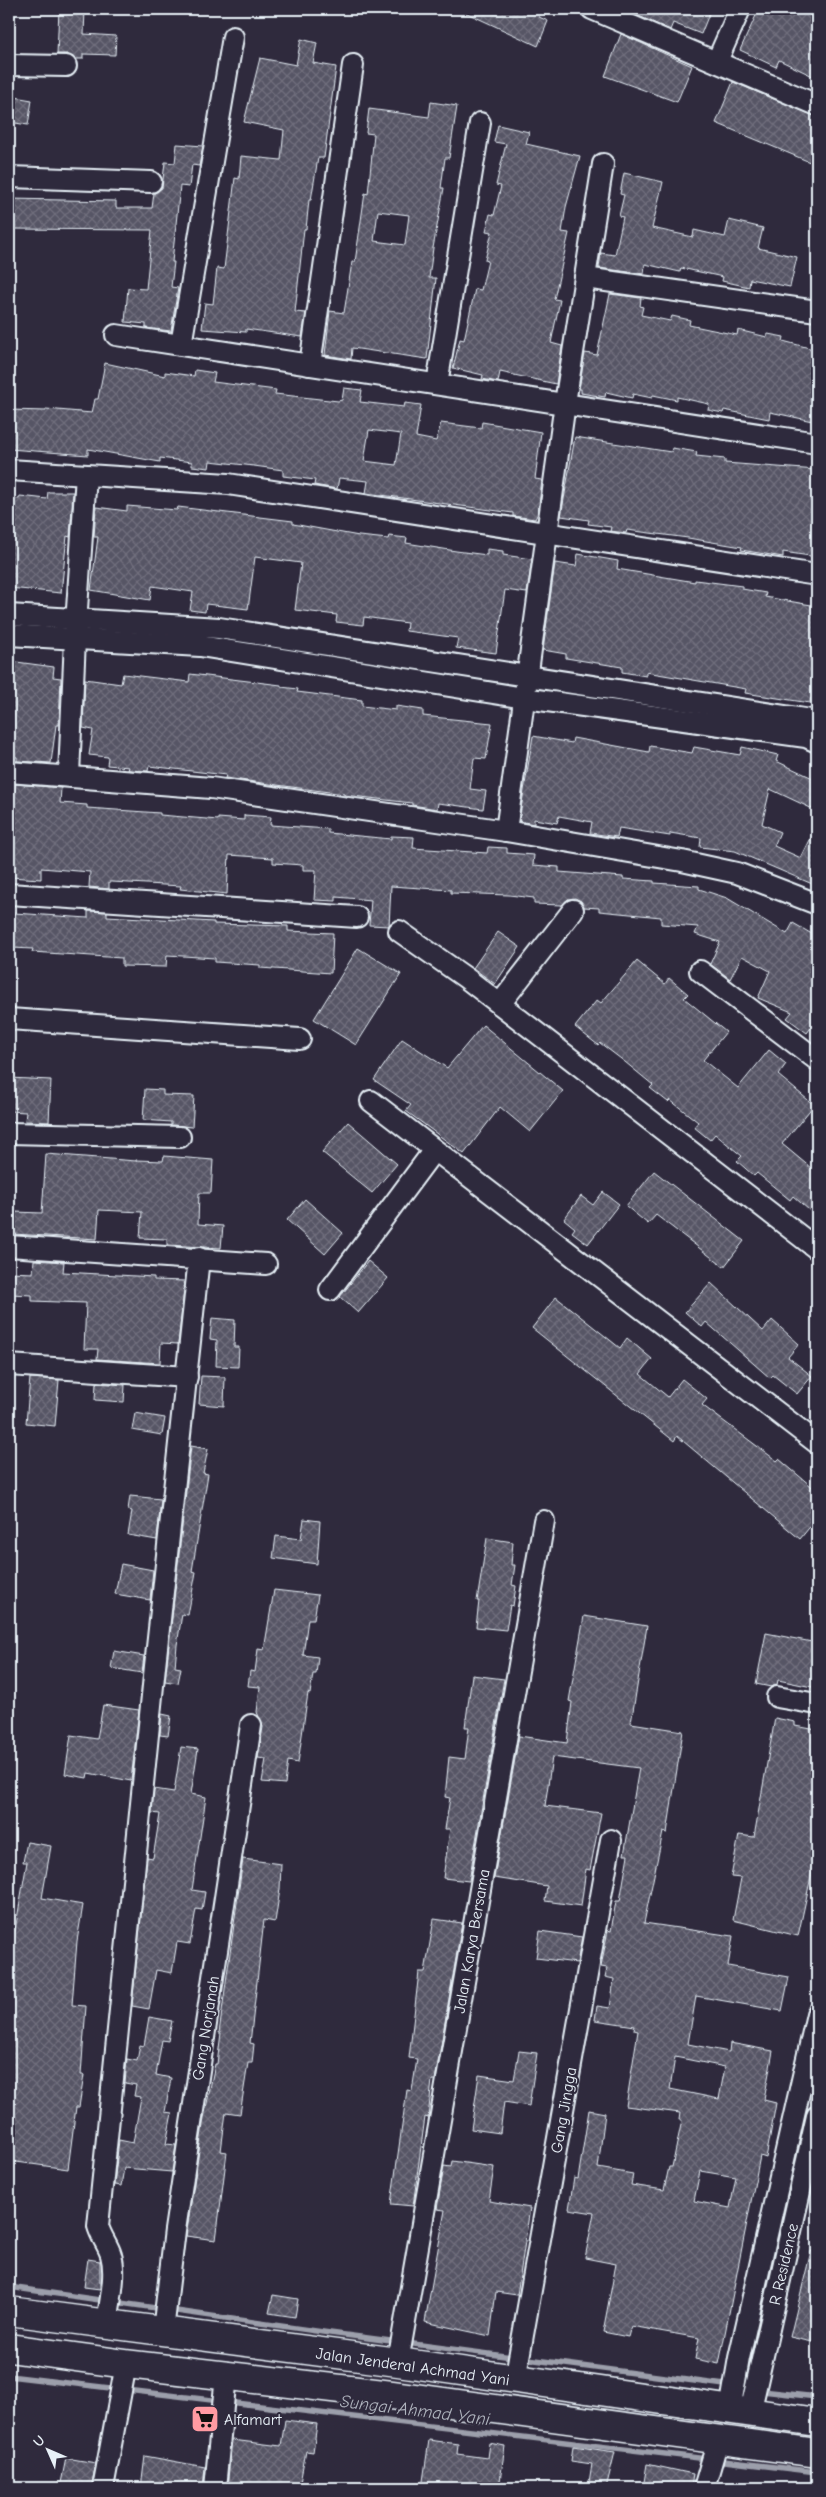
<svg xmlns="http://www.w3.org/2000/svg" width="826" height="2497" font-family="'Comic Neue',sans-serif">
<defs>
<pattern id="building-cross-hatch" width="8" height="8" patternUnits="userSpaceOnUse" patternTransform="scale(1.25)"><rect width="8" height="8" fill="#575565"/><path d="M0 0l8 8M0 8l8-8" fill="none" stroke="#6f6e7c"/></pattern>
</defs>
<rect width="100%" height="100%" fill="#2f2a3d"/>
<filter id="ink" filterUnits="userSpaceOnUse"><feTurbulence type="fractalNoise" baseFrequency=".02" numOctaves="2"/><feDisplacementMap in="SourceGraphic" scale="10" xChannelSelector="R" yChannelSelector="G"/><feConvolveMatrix kernelMatrix="1 2 1 2 8 2 1 2 1" color-interpolation-filters="sRGB"/></filter>
<g filter="url(#ink)">
<g fill="none" stroke-linecap="round" stroke-linejoin="round">
<g stroke="#9c9fab" stroke-width="5.5">
<polyline points="9,2287 330,2333 725,2385"/>
<polyline points="9,2376 817,2472"/>
<polyline points="762,2391 817,2397"/>
</g>
</g>
<g fill="url(#building-cross-hatch)" stroke="#e8f1f8" fill-rule="evenodd">
<polygon points="59,9 85,10 84,34 116,36 115,55 83,54 83,59 75,59 67,54 57,54"/>
<polygon points="458,9 542,9 539,17 548,21 538,46"/>
<polygon points="632,9 711,9 701,34 673,23 670,30 630,12"/>
<polygon points="759,9 817,9 817,78 779,60 776,67 740,50"/>
<polygon points="621,34 692,66 677,102 605,76"/>
<polygon points="301,39 317,43 313,63 336,67 324,158 318,158 311,200 309,200 306,229 304,229 295,312 306,313 302,337 246,329 246,332 202,329 205,303 213,304 217,268 224,269 235,178 239,179 241,156 281,160 284,130 244,122 260,58 296,65"/>
<polygon points="733,82 817,117 817,165 716,123"/>
<polygon points="9,96 32,100 28,125 9,122"/>
<path d="M 431,102 L 457,106 L 449,158 L 445,158 L 441,188 L 444,188 L 433,248 L 429,278 L 436,278 L 427,359 L 352,348 L 351,359 L 325,355 L 330,311 L 344,313 L 352,262 L 355,262 L 365,193 L 368,194 L 374,134 L 366,133 L 369,109 L 429,117 ZM 378,211 L 409,215 L 405,245 L 374,241 Z"/>
<polygon points="498,125 529,132 526,144 580,156 566,207 562,232 569,233 554,299 560,300 551,343 562,346 556,384 500,372 498,382 482,379 483,375 453,368 460,339 464,340 475,289 481,290 488,261 485,260 492,232 486,231 490,214 494,215 501,186 496,185 506,144 494,142"/>
<polygon points="177,144 203,146 199,166 192,165 189,187 180,186 172,262 174,262 171,287 178,288 171,331 146,328 146,324 125,322 128,288 146,289 152,230 9,229 9,199 116,201 116,208 152,208 154,193 162,188 165,162 175,163"/>
<polygon points="624,173 663,182 652,228 693,237 694,230 725,237 729,220 763,228 758,248 797,257 790,287 750,279 749,287 722,281 723,277 681,268 680,272 645,264 644,274 599,268 601,253 615,255 623,217 619,216 624,195 620,194"/>
<polygon points="610,294 641,298 640,306 643,307 641,315 670,321 672,316 690,320 689,325 737,335 738,330 767,337 768,334 784,337 783,341 817,350 817,422 770,412 769,419 724,410 723,413 708,410 709,404 677,397 677,400 653,395 652,398 633,394 632,398 606,392 605,397 581,393 581,389 579,389 585,353 597,355"/>
<path d="M 105,363 L 165,376 L 165,372 L 194,376 L 195,370 L 215,373 L 213,382 L 276,390 L 275,394 L 338,401 L 342,400 L 344,388 L 362,390 L 360,402 L 404,407 L 405,403 L 421,405 L 416,437 L 436,441 L 441,423 L 481,428 L 482,422 L 541,432 L 535,479 L 542,480 L 538,513 L 535,519 L 513,516 L 513,513 L 366,493 L 368,481 L 339,478 L 337,489 L 314,485 L 315,480 L 283,476 L 283,470 L 254,466 L 210,461 L 209,468 L 192,466 L 192,462 L 160,458 L 160,462 L 88,449 L 88,455 L 9,449 L 9,410 L 46,411 L 46,409 L 92,413 L 95,399 L 98,399 ZM 369,430 L 401,434 L 396,465 L 364,461 Z"/>
<polygon points="575,437 671,452 672,448 697,452 696,456 725,459 725,463 817,470 817,557 783,552 783,557 741,550 742,547 688,538 627,530 626,533 610,531 611,527 588,524 589,520 561,516"/>
<polygon points="48,492 73,492 70,537 67,536 61,593 9,588 9,498 19,499 20,496 47,499"/>
<polygon points="127,506 177,510 178,507 293,521 293,524 359,536 388,539 389,536 407,538 406,543 456,551 487,555 487,549 503,551 503,555 532,559 527,593 505,590 496,653 456,648 458,638 406,631 407,623 364,617 363,625 336,622 337,615 295,610 301,563 255,557 248,609 206,604 205,612 190,610 193,592 152,586 150,600 91,590 98,537 94,537 96,507 127,511"/>
<polygon points="578,554 618,561 617,569 695,582 695,580 742,586 742,589 766,593 765,597 817,606 817,701 811,698 810,703 745,693 746,689 646,672 646,676 622,672 622,667 566,658 566,654 543,650 555,563 576,566"/>
<polygon points="9,661 54,667 53,677 61,678 59,725 56,725 51,763 17,761 17,757 9,756"/>
<polygon points="123,674 189,682 190,674 281,685 281,687 298,689 297,692 362,700 362,706 396,710 396,706 423,710 423,716 492,723 486,759 474,758 470,789 486,791 483,809 438,803 437,809 412,805 412,803 344,795 344,794 225,778 226,775 149,766 148,771 128,770 129,767 107,765 108,757 89,755 93,730 83,728 85,679 121,684"/>
<polygon points="533,736 572,743 573,738 649,752 650,746 692,753 694,747 740,755 742,747 778,755 776,761 817,780 817,811 770,789 762,824 780,832 774,846 801,858 817,826 817,886 735,851 700,847 701,838 670,833 670,836 619,828 617,837 590,833 592,822 559,816 557,823 534,819 534,824 519,821"/>
<polygon points="15,784 61,788 60,803 87,805 87,808 160,813 160,815 218,820 218,818 244,820 244,815 271,817 270,825 328,829 328,833 391,839 391,836 414,837 413,848 487,853 488,847 507,848 507,853 534,855 533,865 559,867 559,872 623,877 623,879 654,881 654,883 699,886 699,889 727,898 787,934 793,923 817,937 817,1020 807,1033 787,1018 792,1012 758,998 770,971 742,956 730,979 710,964 720,942 695,934 698,927 661,924 661,917 599,911 599,908 584,907 581,901 575,898 568,899 562,905 534,904 534,898 509,895 451,893 451,890 391,886 389,926 369,925 371,900 336,897 336,901 314,900 316,870 303,870 303,865 273,863 273,858 229,855 227,894 180,889 181,886 112,882 109,882 109,889 89,887 90,872 41,868 41,879 9,877 9,846 11,846"/>
<polygon points="88,911 107,912 107,916 214,922 214,924 288,926 288,931 333,933 331,973 260,968 260,965 215,962 215,958 167,955 166,967 122,966 122,958 32,952 33,949 12,948 14,913 88,918"/>
<polygon points="498,932 520,947 495,984 473,968"/>
<polygon points="358,948 401,974 356,1045 314,1019"/>
<polygon points="637,961 665,984 669,978 688,994 684,998 726,1032 703,1060 738,1088 769,1050 786,1064 778,1075 814,1105 782,1144 817,1173 817,1217 793,1196 790,1200 757,1173 754,1176 737,1161 742,1156 715,1134 710,1140 694,1127 698,1122 670,1100 668,1102 650,1088 653,1085 625,1062 600,1043 598,1045 575,1027 597,1000 601,1003"/>
<polygon points="483,1025 563,1091 530,1132 500,1107 464,1154 406,1111 411,1105 374,1080 402,1039 447,1068"/>
<polygon points="9,1078 51,1080 49,1122 25,1121 26,1112 9,1111"/>
<polygon points="145,1089 163,1090 163,1095 194,1096 192,1127 171,1125 171,1122 143,1120"/>
<polygon points="348,1122 397,1164 372,1193 322,1152"/>
<polygon points="46,1154 136,1161 136,1160 163,1161 164,1156 213,1160 211,1193 199,1193 198,1224 223,1226 221,1248 167,1245 167,1239 140,1238 142,1212 99,1210 97,1239 13,1234 15,1212 42,1213"/>
<polygon points="654,1171 744,1241 724,1267 656,1215 648,1224 626,1206"/>
<polygon points="603,1192 619,1204 588,1244 572,1232 575,1228 564,1219 581,1196 593,1205"/>
<polygon points="305,1199 343,1233 325,1254 287,1220"/>
<polygon points="34,1260 64,1262 63,1272 154,1277 154,1280 185,1281 178,1344 161,1343 160,1363 97,1359 98,1349 84,1349 86,1303 32,1301 32,1295 9,1294 9,1272 33,1273"/>
<polygon points="368,1261 388,1278 358,1313 340,1297"/>
<polygon points="711,1283 763,1331 772,1320 799,1344 788,1357 812,1376 797,1394 773,1375 770,1378 706,1322 702,1327 685,1312"/>
<polygon points="556,1297 620,1348 627,1338 652,1359 640,1374 668,1397 682,1379 707,1399 702,1405 777,1461 779,1459 817,1491 817,1518 800,1539 677,1436 674,1441 532,1328"/>
<polygon points="212,1318 235,1320 234,1347 239,1347 238,1367 216,1366 217,1340 210,1339"/>
<polygon points="201,1376 225,1377 224,1406 199,1404"/>
<polygon points="30,1378 59,1380 55,1426 26,1423"/>
<polygon points="96,1383 125,1385 124,1402 95,1400"/>
<polygon points="135,1413 165,1418 162,1435 132,1430"/>
<polygon points="191,1446 208,1449 203,1473 208,1474 192,1571 196,1572 188,1615 182,1614 177,1645 175,1667 181,1668 178,1683 165,1681"/>
<polygon points="130,1496 161,1499 157,1540 128,1535 132,1511 128,1510"/>
<polygon points="304,1519 320,1521 317,1564 273,1558 276,1536 301,1539"/>
<polygon points="487,1538 513,1542 511,1565 515,1565 512,1585 516,1586 513,1606 510,1605 506,1630 476,1627 479,1601 477,1601"/>
<polygon points="121,1564 153,1570 150,1600 115,1594"/>
<polygon points="274,1590 318,1595 314,1619 308,1619 303,1655 318,1657 316,1674 313,1674 310,1694 308,1693 298,1763 288,1761 285,1784 262,1782 266,1759 258,1758 263,1727 257,1712 260,1687 248,1686 250,1671 255,1672 258,1649 264,1650"/>
<path d="M 584,1616 L 647,1626 L 631,1723 L 683,1731 L 667,1833 L 663,1832 L 644,1923 L 733,1936 L 728,1966 L 789,1977 L 782,2011 L 696,1996 L 688,2044 L 729,2052 L 730,2043 L 773,2051 L 764,2100 L 776,2103 L 769,2142 L 766,2158 L 760,2156 L 719,2364 L 695,2359 L 699,2338 L 631,2326 L 628,2337 L 603,2332 L 616,2264 L 585,2258 L 594,2213 L 569,2209 L 574,2178 L 578,2179 L 589,2110 L 605,2113 L 598,2168 L 633,2174 L 631,2185 L 664,2190 L 669,2167 L 672,2167 L 682,2120 L 679,2120 L 680,2113 L 626,2106 L 638,2031 L 634,2030 L 635,2026 L 595,2020 L 597,2006 L 610,2008 L 614,1979 L 605,1977 L 607,1968 L 601,1967 L 608,1930 L 611,1931 L 616,1901 L 620,1901 L 628,1855 L 624,1855 L 639,1768 L 552,1757 L 545,1806 L 601,1813 L 590,1870 L 586,1869 L 581,1906 L 545,1901 L 547,1886 L 494,1878 L 519,1736 L 567,1743 L 572,1702 L 569,1701 ZM 675,2057 L 725,2067 L 719,2099 L 670,2089 ZM 700,2171 L 736,2177 L 730,2208 L 694,2201 Z"/>
<polygon points="766,1633 817,1643 817,1688 778,1680 777,1685 771,1687 756,1684"/>
<polygon points="114,1651 144,1656 142,1673 111,1668"/>
<polygon points="472,1675 504,1679 469,1881 443,1878 450,1829 445,1829 450,1798 445,1797 449,1757 465,1759 469,1727 465,1727"/>
<polygon points="103,1705 139,1710 131,1781 88,1773 87,1778 65,1774 71,1735 97,1739"/>
<polygon points="162,1714 171,1716 168,1736 160,1735"/>
<polygon points="775,1718 795,1722 795,1726 817,1730 817,1849 798,1936 733,1920 741,1878 731,1877 739,1835 754,1837"/>
<polygon points="181,1747 198,1749 191,1794 206,1797 192,1890 205,1892 202,1910 196,1909 190,1944 177,1942 172,1973 156,1970 149,2009 132,2006 147,1857 153,1858 160,1814 152,1813 154,1789 174,1792"/>
<polygon points="27,1842 51,1846 42,1898 83,1905 77,1941 72,2005 86,2006 81,2075 84,2075 79,2107 76,2107 68,2169 9,2161 9,1990 14,1954 11,1953 27,1862 23,1862"/>
<polygon points="243,1859 281,1864 280,1889 275,1922 264,1920 250,2043 254,2044 252,2063 248,2063 240,2114 226,2112 221,2151 227,2152 216,2240 186,2236 204,2118 215,2064 217,2064 221,2033 219,2033"/>
<polygon points="434,1919 462,1923 435,2080 432,2080 428,2118 425,2117 413,2206 391,2204 407,2090 412,2091 417,2059 409,2058 419,1972 425,1972"/>
<polygon points="540,1931 582,1937 577,1963 536,1958"/>
<polygon points="149,2017 172,2021 168,2041 162,2040 156,2075 171,2078 165,2112 172,2113 166,2144 176,2145 172,2172 124,2168 121,2186 114,2185 119,2140 133,2143 141,2097 134,2096 136,2085 125,2083 127,2059 137,2061 140,2045 144,2046"/>
<polygon points="519,2051 537,2053 529,2106 504,2102 500,2133 471,2129 479,2075 514,2080"/>
<polygon points="452,2161 494,2167 489,2201 530,2208 517,2295 496,2292 490,2336 425,2322 445,2210 437,2209 444,2166 451,2167"/>
<polygon points="811,2251 817,2252 817,2343 790,2337"/>
<polygon points="88,2259 100,2261 100,2289 84,2287"/>
<polygon points="273,2295 298,2299 295,2317 269,2313"/>
<polygon points="285,2420 317,2424 313,2452 306,2451 299,2488 227,2488 232,2440 281,2446"/>
<polygon points="429,2440 458,2444 457,2454 487,2458 489,2443 505,2446 499,2488 422,2488"/>
<polygon points="573,2446 615,2452 606,2488 588,2488 592,2464 571,2461"/>
<polygon points="145,2456 205,2467 203,2488 141,2488"/>
<polygon points="66,2458 96,2463 91,2488 60,2488"/>
<polygon points="647,2464 693,2474 691,2488 643,2488"/>
</g>
<g fill="none" stroke-linecap="round" stroke-linejoin="round">
<defs>
<g id="street">
<polyline points="592,9 817,105"/>
<polyline points="717,61 740,9"/>
<polyline points="9,65 66,66"/>
<polyline points="9,177 151,182"/>
<polyline points="585,278 817,311"/>
<polyline points="116,335 817,443"/>
<polyline points="181,345 233,37"/>
<polyline points="310,365 353,65"/>
<polyline points="437,384 480,123"/>
<polyline points="9,470 228,484 817,575"/>
<polyline points="9,615 219,628 817,721"/>
<polyline points="9,635 200,646 524,698 806,737 817,742"/>
<polyline points="9,772 211,788 506,831 682,861 737,873 817,904"/>
<polyline points="69,775 75,639 86,475"/>
<polyline points="506,831 565,403 603,164"/>
<polyline points="9,894 357,917"/>
<polyline points="399,931 466,978 817,1249"/>
<polyline points="700,971 817,1060"/>
<polyline points="500,1004 573,910"/>
<polyline points="9,1019 300,1039"/>
<polyline points="371,1101 817,1443"/>
<polyline points="9,1133 180,1137"/>
<polyline points="9,1246 266,1264"/>
<polyline points="330,1290 434,1150"/>
<polyline points="9,1365 187,1377"/>
<polyline points="777,1697 817,1704"/>
<path d="M 107,2325 C 109,2304 117,2275 111,2255 C 108,2245 101,2237 98,2226 L 155,1666 L 199,1258"/>
<polyline points="163,2331 175,2230 251,1725"/>
<polyline points="398,2362 544,1521"/>
<polyline points="515,2380 611,1840"/>
<polyline points="730,2410 739,2358 817,2014"/>
<polyline points="750,2413 817,2116"/>
<polyline points="103,2488 126,2364"/>
<polyline points="215,2488 226,2375"/>
<polyline points="704,2488 718,2440"/>
</g>
<g id="highway">
<polyline points="9,2311 398,2362 817,2422"/>
<polyline points="9,2348 126,2364 392,2395 817,2453"/>
</g>
</defs>
<use href="#street" stroke="#e8f1f8" stroke-width="24"/>
<use href="#highway" stroke="#e8f1f8" stroke-width="31"/>
<use href="#street" stroke="#2f2a3d" stroke-width="20"/>
<use href="#highway" stroke="#2f2a3d" stroke-width="28"/>
</g>
</g>
<defs>
<symbol id="supermarket-square" viewBox="-11 -11 22 22"><rect x="-9" y="-9" width="18" height="18" rx="4" fill="#ff9aa2" stroke="#2f2a3d"/><path d="M-6-5.5h2.5l.6 2H6L4.5 2H-2.5L-4.4-4H-6ZM-1.5 3.2a1.3 1.3 0 1 0 .1 0ZM3 3.2a1.3 1.3 0 1 0 .1 0Z" fill="#111"/></symbol>
</defs>
<g fill-rule="evenodd">
<use href="#supermarket-square" x="189" y="2403" width="32" height="32"/>
</g>
<g text-anchor="middle" stroke-width="4" stroke-linejoin="round" paint-order="stroke">
<g font-size="16" fill="#e8f1f8" stroke="#2f2a3d">
<text transform="translate(471 1941) rotate(-80)" y="6">Jalan Karya Bersama</text>
<text transform="translate(205 2028) rotate(-81)" y="6">Gang Norjanah</text>
<text transform="translate(563 2110) rotate(-80)" y="6">Gang Jingga</text>
<text transform="translate(783 2264) rotate(-77)" y="6">R Residence</text>
<text transform="translate(413 2366) rotate(8)" y="6">Jalan Jenderal Achmad Yani</text>
</g>
<g font-size="16" fill="#e8f1f8" stroke="#2f2a3d" text-anchor="start">
<text x="224" y="2425">Alfamart</text>
</g>
<g font-size="18" font-style="italic" fill="#afb4be" stroke="#2f2a3d">
<text transform="translate(415 2410) rotate(7)" y="6">Sungai Ahmad Yani</text>
</g>
</g>
<rect width="826" height="2497" fill="none" stroke="#2f2a3d" stroke-width="30"/>
<rect x="15" y="15" width="796" height="2467" fill="none" stroke="#e8f1f8" stroke-width="2" filter="url(#ink)"/>
<g transform="translate(48 2450) rotate(315)" stroke="#2f2a3d" stroke-width="4" paint-order="stroke">
<path d="M0-4L9 19L0 12L-9 19Z" fill="#e8f1f8"/>
<text y="-8" font-size="14" font-weight="bold" text-anchor="middle" fill="#e8f1f8">U</text>
</g>
</svg>
